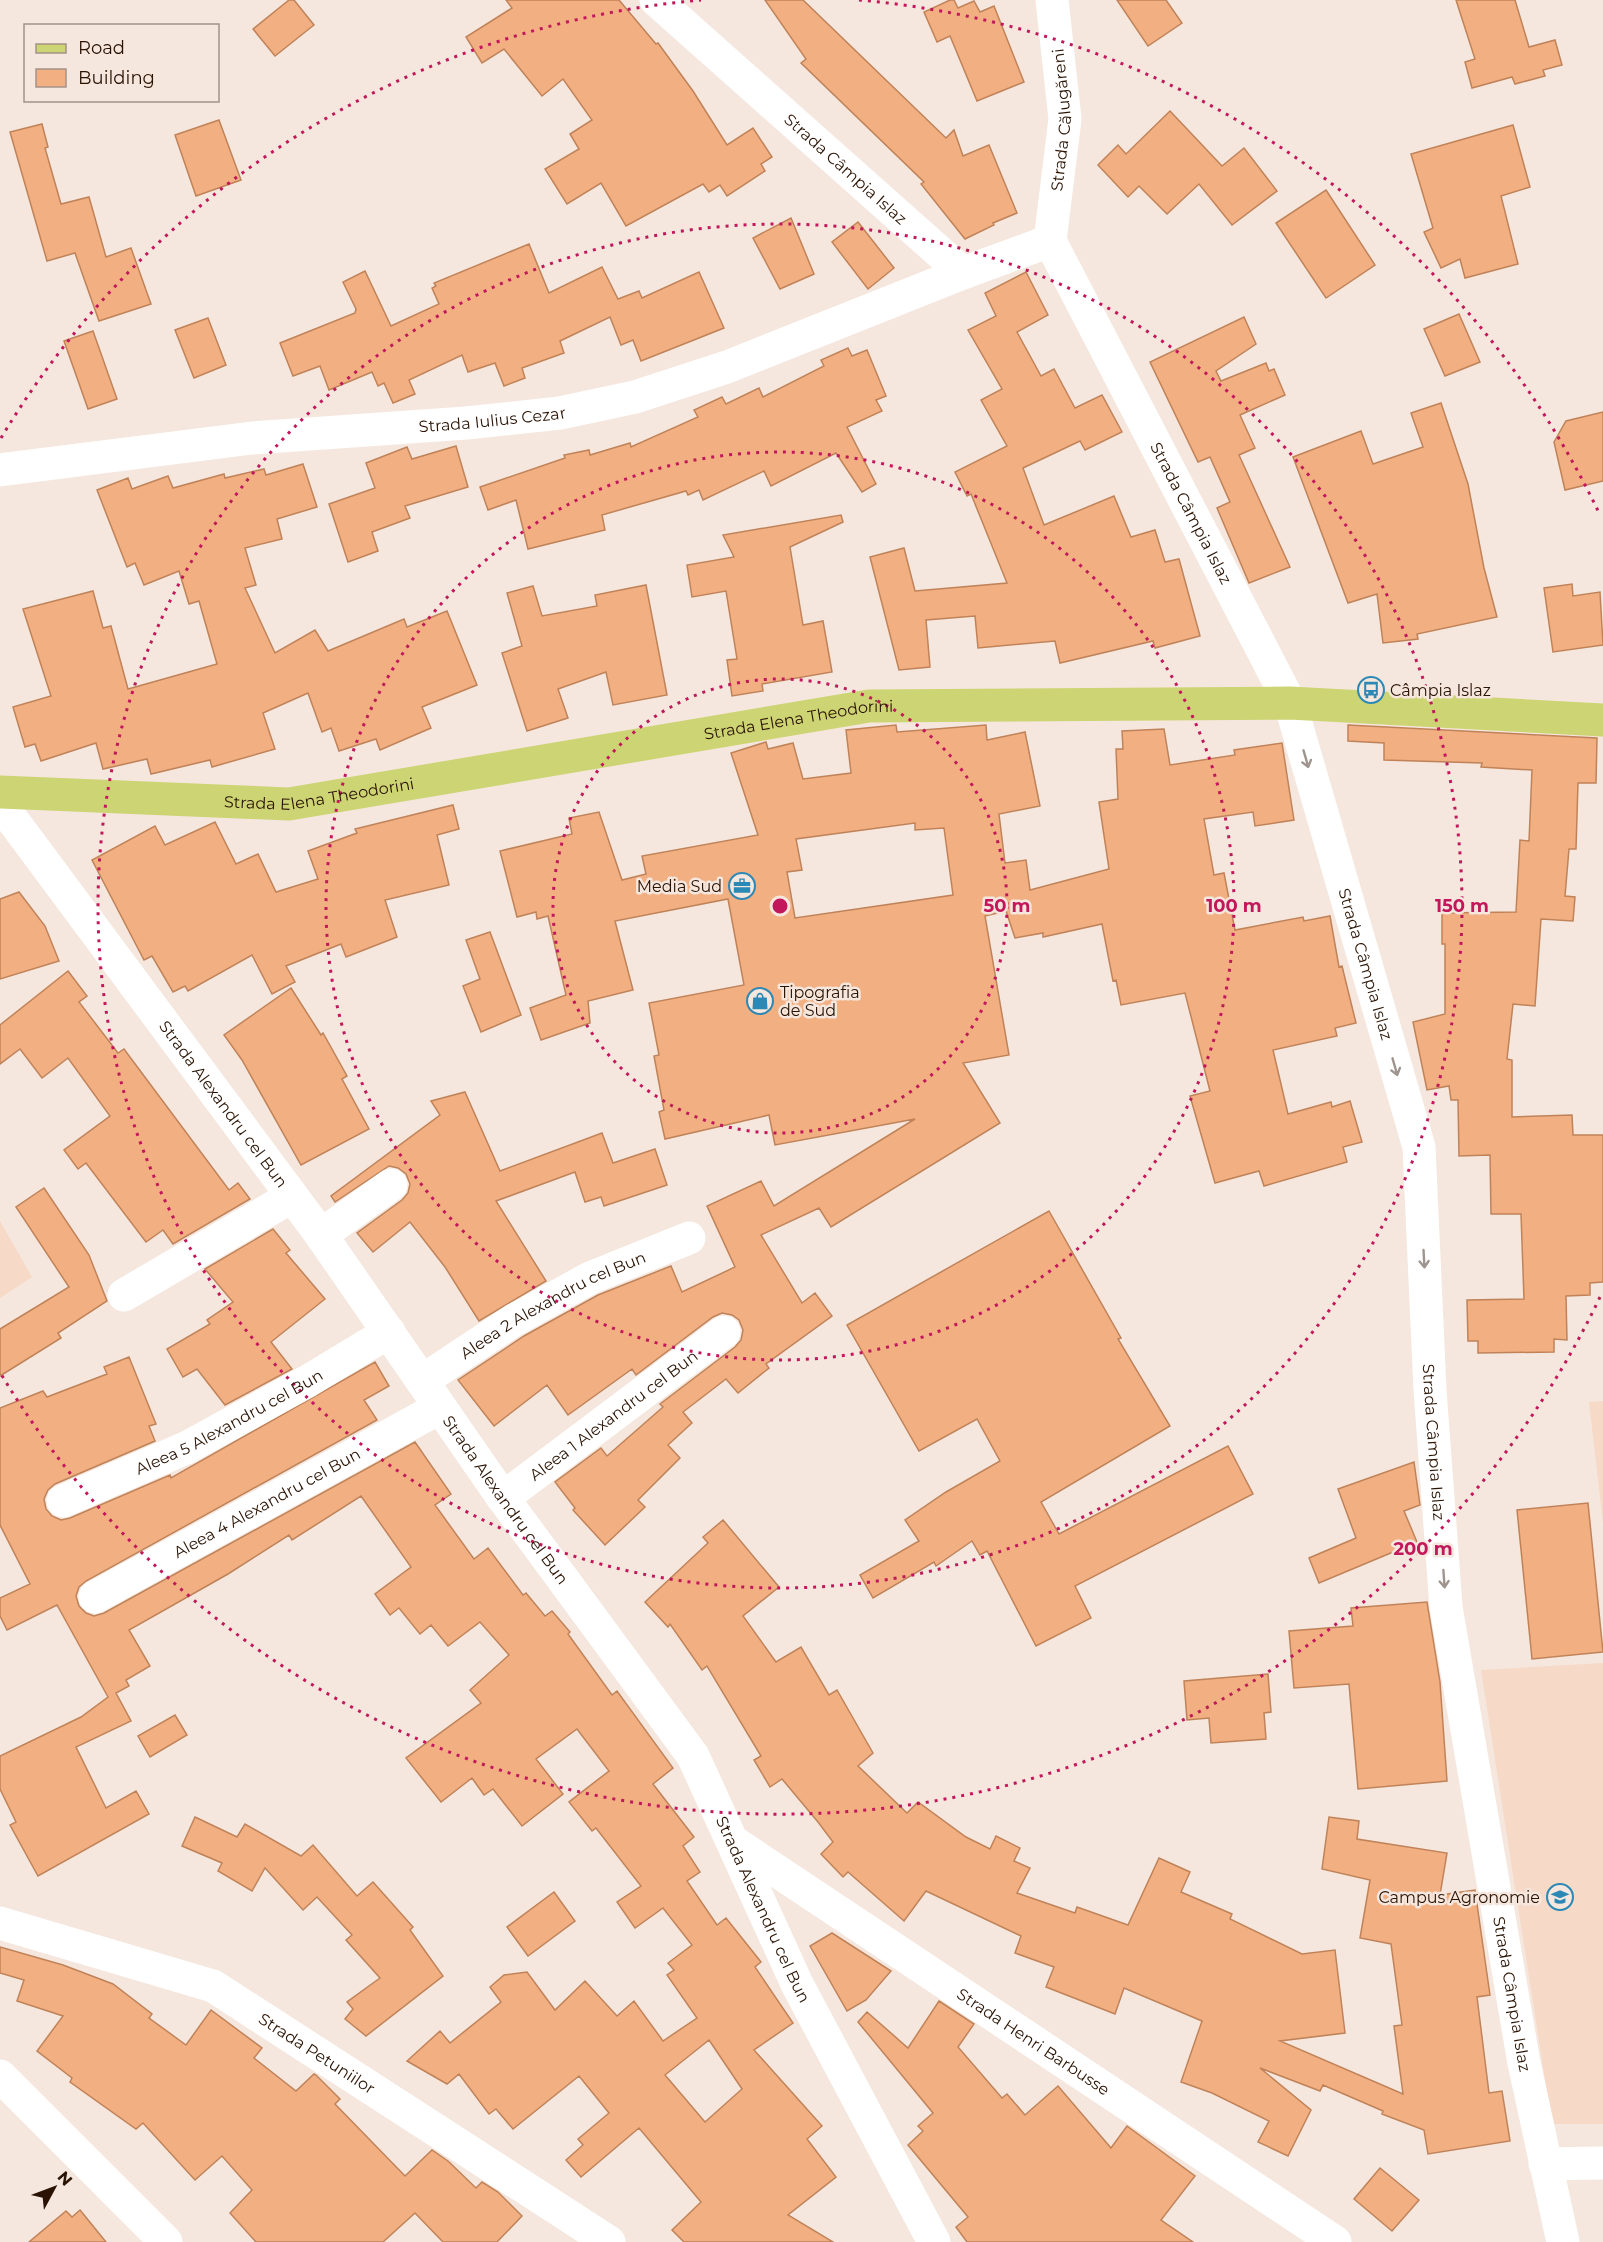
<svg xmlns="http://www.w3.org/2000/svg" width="1603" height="2242" font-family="Montserrat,sans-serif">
<rect width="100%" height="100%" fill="#f5e7de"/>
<g fill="#f6d9c6">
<polygon points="0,1221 32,1277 0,1298"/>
<polygon points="1603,1401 1603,1523 1589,1402"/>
<polygon points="1603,1663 1603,2124 1552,2124 1481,1670"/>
</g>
<g fill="#f1af82" stroke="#c08359" stroke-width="1.5" fill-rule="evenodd">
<polygon points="289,0 294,0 314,25 275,56 253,29"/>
<polygon points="506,0 619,0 656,44 658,43 693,91 727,145 753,128 772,157 761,164 765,171 727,196 720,185 709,192 703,184 626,226 601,183 567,204 545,169 579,149 570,134 592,120 563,79 542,96 504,49 482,63 466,37 512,8"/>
<polygon points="765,0 803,0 946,138 954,130 963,156 989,145 1017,213 993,223 994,225 965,239 921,184 924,182 801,63 806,59"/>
<polygon points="950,0 954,0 958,8 974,1 980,12 994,6 1024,82 977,101 950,36 937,42 924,12"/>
<polygon points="1117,0 1166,0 1182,23 1148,46"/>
<polygon points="1456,0 1515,0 1529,47 1555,40 1562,65 1543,70 1545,76 1515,84 1512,77 1472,88 1465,62 1475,59"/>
<polygon points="1170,111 1222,166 1244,148 1277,191 1232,225 1199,184 1167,214 1139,186 1128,197 1098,165 1118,145 1126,154"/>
<polygon points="219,120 241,180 196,196 175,135"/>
<polygon points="42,124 48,147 45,148 61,204 89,197 106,257 131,248 151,304 99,321 75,253 47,261 10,132"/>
<polygon points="1513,125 1530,187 1501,196 1518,264 1465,278 1460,259 1441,268 1424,232 1433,228 1411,154"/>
<polygon points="1326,190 1375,265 1326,298 1276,223"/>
<polygon points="791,218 814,274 780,289 753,238"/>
<polygon points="858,222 894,268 868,289 832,242"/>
<polygon points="529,244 549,293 602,267 618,299 639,291 642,298 699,272 724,328 641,361 633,340 621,345 610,317 560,341 564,353 522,368 525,378 504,386 495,363 468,372 462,355 409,380 415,394 393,403 384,383 378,386 372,372 329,390 320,366 293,376 280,343 355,313 356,309 343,282 365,271 391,326 439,304 432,288 436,286 434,283"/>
<polygon points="1026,272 1048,315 1017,332 1041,376 1054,369 1075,408 1102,395 1122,432 1085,450 1080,441 1023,468 1044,525 1114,496 1131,537 1155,530 1165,562 1179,559 1200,636 1155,648 1153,641 1060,663 1055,641 978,648 975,616 926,620 930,667 899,670 870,557 904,548 915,591 1007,583 971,494 967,496 955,472 1007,446 981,400 1002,389 968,330 996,316 985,293"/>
<polygon points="1459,314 1480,362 1445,376 1424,329"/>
<polygon points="1244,317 1256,344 1216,371 1221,381 1266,363 1269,371 1274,369 1285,395 1240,415 1255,448 1239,455 1290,567 1249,583 1217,508 1230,502 1210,457 1198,462 1150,362"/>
<polygon points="208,318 226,365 194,378 175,330"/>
<polygon points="93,331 117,399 88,409 64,341"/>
<polygon points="848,348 852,356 867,350 886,396 876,400 882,411 847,427 876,484 862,492 836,453 771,486 764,471 703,500 699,490 688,495 686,491 602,515 605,530 528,549 516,500 488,510 480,487 565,458 564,455 589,450 590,455 630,443 631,447 698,417 694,410 722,397 726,404 759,388 763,397 824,366 821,360"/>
<polygon points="1441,403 1468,484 1484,568 1497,617 1417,634 1418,639 1383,643 1377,594 1348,603 1293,457 1361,431 1373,464 1423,447 1411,413"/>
<polygon points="1603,412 1603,481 1565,490 1554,442 1566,421"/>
<polygon points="456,446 468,487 405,506 410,518 372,532 378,551 348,562 329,504 375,488 366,463 407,447 412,459"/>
<polygon points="303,464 317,507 277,519 282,539 245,548 256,585 245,588 275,653 315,630 328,651 404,619 407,627 447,611 477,685 422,707 431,728 380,750 376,739 339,751 331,728 322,732 308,693 263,713 275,749 212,767 210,760 151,774 147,759 103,769 96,743 41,761 35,744 25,747 13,707 51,696 23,609 93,591 103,628 111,626 128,689 217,664 199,601 189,604 179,571 144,585 135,563 127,567 97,490 128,478 132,489 168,476 173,488 224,474 225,478 264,469 266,475"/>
<polygon points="841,515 843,522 790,547 803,625 823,621 832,672 762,684 763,691 732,696 727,660 737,659 726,591 692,597 687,565 734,557 723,535"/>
<polygon points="1572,584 1573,596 1600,592 1603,645 1553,652 1544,588"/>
<polygon points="646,585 667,695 613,705 606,672 558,689 568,718 527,731 502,653 522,646 507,593 533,586 542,616 597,606 595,595"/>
<path d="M 896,725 L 897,732 L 986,725 L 987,740 L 1025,732 L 1040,806 L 999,814 L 1005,863 L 1026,860 L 1030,890 L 1109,869 L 1099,802 L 1118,799 L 1116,749 L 1123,749 L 1122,731 L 1164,729 L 1170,765 L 1235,755 L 1234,750 L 1282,743 L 1294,820 L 1255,826 L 1253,812 L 1204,819 L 1214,875 L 1224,873 L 1235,930 L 1303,917 L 1304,921 L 1330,916 L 1339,967 L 1342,966 L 1356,1023 L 1335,1028 L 1337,1036 L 1273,1050 L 1288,1114 L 1331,1102 L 1332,1107 L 1350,1101 L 1362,1142 L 1343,1147 L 1347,1162 L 1264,1186 L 1259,1171 L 1215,1183 L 1190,1096 L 1210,1091 L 1185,993 L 1121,1005 L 1116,980 L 1113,981 L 1102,924 L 1043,937 L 1043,933 L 1015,938 L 1006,911 L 985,916 L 1009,1055 L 963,1063 L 1000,1123 L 831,1227 L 819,1208 L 761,1235 L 802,1303 L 815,1293 L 832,1316 L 766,1364 L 769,1368 L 738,1393 L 726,1379 L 683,1412 L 692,1423 L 668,1445 L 680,1458 L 638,1500 L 645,1507 L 605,1545 L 573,1510 L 575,1508 L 555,1482 L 601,1448 L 607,1456 L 663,1407 L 660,1404 L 735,1347 L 741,1340 L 743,1330 L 739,1320 L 732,1315 L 722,1313 L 713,1317 L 636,1375 L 632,1369 L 568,1415 L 547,1385 L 494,1426 L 458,1380 L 524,1336 L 598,1295 L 671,1266 L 682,1292 L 735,1267 L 707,1206 L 761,1181 L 774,1206 L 915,1119 L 775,1145 L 769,1115 L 665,1139 L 659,1112 L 664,1110 L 654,1056 L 659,1055 L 649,1003 L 744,985 L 728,899 L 615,921 L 633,990 L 588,1001 L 590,1023 L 541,1040 L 530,1008 L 566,995 L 548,916 L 537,919 L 536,912 L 517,917 L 500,851 L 572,834 L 569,818 L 599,812 L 622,880 L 646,874 L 642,856 L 758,835 L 731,753 L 766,742 L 768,749 L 793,743 L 803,779 L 851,773 L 846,730 ZM 915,823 L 915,830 L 944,828 L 953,895 L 795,918 L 787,872 L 802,870 L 796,839 Z"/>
<polygon points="1348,725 1597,738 1596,783 1578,783 1576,849 1569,849 1565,896 1575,897 1573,921 1541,919 1535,1006 1513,1004 1507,1059 1512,1060 1512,1117 1572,1115 1573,1135 1603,1135 1603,1282 1590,1283 1590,1295 1566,1296 1567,1340 1554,1339 1554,1352 1478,1353 1478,1341 1468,1341 1467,1300 1524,1299 1521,1214 1491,1214 1490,1155 1459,1156 1458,1100 1451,1100 1449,1086 1427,1090 1413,1022 1445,1014 1445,944 1442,944 1442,913 1516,912 1520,840 1529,841 1532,770 1481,767 1482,763 1384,760 1384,743 1348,741"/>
<polygon points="453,805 459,829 437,835 449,885 385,900 397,937 346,957 341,944 286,966 295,982 272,994 252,955 188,991 185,986 173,992 152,956 144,960 92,860 155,826 165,845 215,822 236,864 258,854 276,892 318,879 308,851 357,833 355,829"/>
<polygon points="19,892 45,926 59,961 0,979 0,899"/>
<polygon points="490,932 521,1015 481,1032 463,986 480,979 466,940"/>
<polygon points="68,971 87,996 79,1002 118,1053 124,1049 229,1190 238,1183 250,1199 173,1244 163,1230 146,1242 86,1163 78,1169 64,1150 110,1116 68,1058 42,1078 20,1049 0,1064 0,1025"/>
<polygon points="291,988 321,1035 323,1033 347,1076 342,1079 369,1129 301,1165 242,1060 224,1035"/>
<polygon points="465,1092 500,1171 602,1133 613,1163 655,1149 667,1185 604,1206 601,1197 585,1202 575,1172 496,1201 546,1281 479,1321 445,1267 410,1222 373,1252 357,1233 402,1200 408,1193 410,1184 406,1174 398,1168 389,1166 335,1202 331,1196 440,1115 431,1101"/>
<polygon points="44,1188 89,1255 107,1301 58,1333 61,1338 0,1376 0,1329 69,1287 16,1207"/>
<polygon points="1049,1211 1121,1338 1118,1339 1170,1426 1041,1502 1059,1534 1228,1446 1253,1494 1075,1586 1091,1618 1036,1646 987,1551 980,1555 972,1541 936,1566 934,1562 873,1598 860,1575 919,1541 905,1520 946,1492 1000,1461 977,1419 919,1451 847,1325"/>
<polygon points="273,1229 290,1250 286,1253 325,1299 271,1342 292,1369 225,1405 197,1369 183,1377 167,1349 210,1324 207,1320 233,1302 205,1269"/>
<path d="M 129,1357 L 156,1424 L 149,1426 L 155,1441 L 55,1484 L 48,1490 L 44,1499 L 46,1509 L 52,1516 L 61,1520 L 70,1518 L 170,1475 L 171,1478 L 375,1362 L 389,1386 L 364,1400 L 377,1420 L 86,1581 L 79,1587 L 76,1596 L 79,1606 L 86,1613 L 94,1616 L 104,1613 L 415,1442 L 451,1494 L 435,1505 L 474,1559 L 488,1548 L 523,1595 L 526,1593 L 545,1616 L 552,1611 L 570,1632 L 568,1634 L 612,1695 L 617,1691 L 673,1768 L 653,1784 L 694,1837 L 683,1846 L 700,1872 L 687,1881 L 717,1925 L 726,1918 L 761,1962 L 755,1967 L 793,2023 L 754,2050 L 822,2126 L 807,2139 L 836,2177 L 788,2215 L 833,2242 L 684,2242 L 672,2230 L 701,2202 L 639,2128 L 581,2177 L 566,2160 L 583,2145 L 578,2139 L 609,2113 L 579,2076 L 513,2129 L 496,2109 L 489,2114 L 459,2074 L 447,2084 L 407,2061 L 440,2031 L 450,2043 L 501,2002 L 490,1987 L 504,1975 L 527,1972 L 555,2010 L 585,1981 L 617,2016 L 634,2001 L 663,2041 L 697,2018 L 667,1975 L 674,1970 L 668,1963 L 692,1945 L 663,1908 L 635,1928 L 617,1902 L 641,1886 L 596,1828 L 592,1831 L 569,1802 L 609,1771 L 577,1729 L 536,1759 L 563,1794 L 522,1826 L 493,1789 L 484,1795 L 472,1778 L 441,1802 L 406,1758 L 481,1703 L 470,1690 L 509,1655 L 480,1622 L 448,1646 L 431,1625 L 420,1634 L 399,1608 L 390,1615 L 375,1594 L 411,1567 L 361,1496 L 292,1540 L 289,1535 L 228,1574 L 129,1630 L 150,1666 L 126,1680 L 129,1686 L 116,1693 L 131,1721 L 76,1747 L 106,1808 L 136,1791 L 149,1814 L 38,1876 L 10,1825 L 16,1822 L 0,1789 L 0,1756 L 81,1717 L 108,1697 L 57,1605 L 7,1630 L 0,1616 L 0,1598 L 30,1584 L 0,1525 L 0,1408 L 43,1391 L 47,1397 L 107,1374 L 104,1367 ZM 709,2040 L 742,2089 L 705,2122 L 665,2075 Z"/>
<polygon points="1414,1462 1420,1505 1404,1511 1417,1542 1319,1583 1309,1558 1356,1538 1338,1489"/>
<polygon points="1588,1503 1603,1652 1532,1659 1517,1510"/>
<polygon points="723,1520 779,1587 743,1616 776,1662 801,1647 829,1695 837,1690 873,1753 858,1766 907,1813 918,1802 966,1837 990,1849 996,1836 1020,1848 1014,1861 1030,1868 1017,1893 1075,1913 1077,1907 1128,1925 1159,1858 1190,1872 1181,1892 1232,1914 1230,1919 1302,1954 1335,1950 1345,2033 1280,2041 1403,2094 1394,2026 1402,2025 1391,1944 1360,1938 1370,1880 1322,1869 1329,1817 1359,1821 1357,1839 1447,1853 1440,1895 1475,1890 1490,1995 1477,1997 1489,2093 1502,2091 1510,2141 1428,2154 1424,2130 1382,2114 1383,2111 1323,2085 1320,2091 1260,2068 1311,2110 1288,2156 1258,2142 1269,2121 1212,2093 1181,2082 1202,2021 1124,1988 1115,2014 1046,1987 1054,1967 1015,1953 1021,1936 926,1891 904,1921 848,1872 843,1877 821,1854 833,1842 818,1822 782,1779 770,1787 754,1760 761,1756 707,1666 702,1670 670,1624 668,1627 645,1602 708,1543 703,1537"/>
<polygon points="1427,1602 1440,1682 1447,1781 1358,1789 1349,1684 1294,1688 1289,1631 1353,1626 1351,1608"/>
<polygon points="1268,1674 1271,1712 1264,1713 1266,1739 1211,1743 1209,1718 1187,1720 1184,1681"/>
<polygon points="175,1715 187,1735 150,1757 138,1736"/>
<polygon points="195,1817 237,1837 245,1824 301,1856 313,1845 357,1896 373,1882 413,1927 410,1930 443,1976 366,2036 345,2019 353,2009 347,2002 380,1978 346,1940 352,1935 317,1897 303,1910 265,1868 252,1891 218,1871 222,1863 182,1846"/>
<polygon points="554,1892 575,1921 528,1956 507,1927"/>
<polygon points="832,1933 891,1971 866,2000 847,2011 810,1946"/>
<polygon points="0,1947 63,1965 113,1984 152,2014 149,2018 186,2045 211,2010 262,2048 254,2058 296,2091 314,2074 316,2075 340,2099 335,2104 405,2176 432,2150 448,2161 476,2188 482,2182 498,2192 522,2216 497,2242 443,2242 415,2213 383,2242 256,2242 230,2213 252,2190 222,2156 195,2180 143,2123 136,2129 70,2082 72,2078 37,2051 63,2016 17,2001 24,1980 0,1973"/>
<polygon points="939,2001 974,2024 958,2047 1002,2098 1007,2094 1025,2115 1058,2086 1111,2148 1127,2126 1195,2176 1161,2220 1193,2242 967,2242 956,2227 968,2217 908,2145 923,2131 918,2126 933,2113 858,2022 867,2012 908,2048"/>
<polygon points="1380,2168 1419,2200 1392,2231 1354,2199"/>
<polygon points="80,2210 106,2242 29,2242 66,2211 72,2217"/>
</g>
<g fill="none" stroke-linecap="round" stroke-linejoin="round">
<g stroke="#fff" stroke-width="33">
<path id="s1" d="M 656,0 L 963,273 L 1050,241 L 1290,703 L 1419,1147 L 1430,1390 L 1446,1607 L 1524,2063 L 1563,2242"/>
<path id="s2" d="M 1050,241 L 1065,119 L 1052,0"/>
<path id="s3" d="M 0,470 L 252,438 L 466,423 L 560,413 L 635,397 L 727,367 L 963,273"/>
<path id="s4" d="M 0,803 L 321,1235 L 503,1498 L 693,1756 L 797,1984 L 934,2242"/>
<polyline points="321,1235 391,1185"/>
<polyline points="124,1295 291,1197"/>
<path id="s5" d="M 422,1381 L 514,1320 L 590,1278 L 689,1238"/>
<path id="s6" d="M 503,1498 L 724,1332"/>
<path id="s7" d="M 63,1501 L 188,1447 L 308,1381 L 389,1332"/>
<path id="s8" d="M 95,1597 L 439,1408"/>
<path id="s9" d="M 732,1841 L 1335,2242"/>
<path id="s10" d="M 0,1923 L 213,1986 L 609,2242"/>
<polyline points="0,2076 166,2242"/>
<polyline points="1545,2164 1603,2163"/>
</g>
<path stroke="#cdd473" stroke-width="33" id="s11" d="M 0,792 L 289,804 L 869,706 L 1290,703 L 1603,720"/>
</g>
<defs><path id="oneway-shaft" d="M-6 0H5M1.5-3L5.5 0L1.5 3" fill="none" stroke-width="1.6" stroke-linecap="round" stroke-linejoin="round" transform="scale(1.5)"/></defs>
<g stroke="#9f958e">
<use href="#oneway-shaft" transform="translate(1306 759) rotate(74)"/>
<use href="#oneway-shaft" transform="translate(1395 1067) rotate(74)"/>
<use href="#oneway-shaft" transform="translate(1424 1259) rotate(87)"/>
<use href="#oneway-shaft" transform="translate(1444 1579) rotate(86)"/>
</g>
<g fill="none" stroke="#c2185b" stroke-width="3" stroke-dasharray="3 6">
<circle cx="780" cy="906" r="227"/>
<circle cx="780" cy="906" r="454"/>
<circle cx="780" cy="906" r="682"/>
<path d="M1600 1297A909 909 0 0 1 1 1374M1 438A909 909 0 0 1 701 0M859 0A909 909 0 0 1 1600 515"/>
</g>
<defs>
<symbol id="bus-ring" viewBox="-11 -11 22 22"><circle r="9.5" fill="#f5e7de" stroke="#2c88b5" stroke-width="1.5"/><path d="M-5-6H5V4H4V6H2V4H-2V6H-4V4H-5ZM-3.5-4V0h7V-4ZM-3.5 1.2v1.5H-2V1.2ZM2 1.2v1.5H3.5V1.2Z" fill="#2c88b5"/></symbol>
<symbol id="office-ring" viewBox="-11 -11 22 22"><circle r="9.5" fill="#f5e7de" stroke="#2c88b5" stroke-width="1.5"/><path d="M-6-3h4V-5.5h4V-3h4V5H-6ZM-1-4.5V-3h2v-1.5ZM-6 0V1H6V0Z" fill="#2c88b5"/></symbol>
<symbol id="shop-ring" viewBox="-11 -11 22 22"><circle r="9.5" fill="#f5e7de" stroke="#2c88b5" stroke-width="1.5"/><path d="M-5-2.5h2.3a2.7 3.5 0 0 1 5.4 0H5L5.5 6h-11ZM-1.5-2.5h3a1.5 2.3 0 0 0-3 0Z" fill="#2c88b5"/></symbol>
<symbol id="university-ring" viewBox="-11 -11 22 22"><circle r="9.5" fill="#f5e7de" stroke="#2c88b5" stroke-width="1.5"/><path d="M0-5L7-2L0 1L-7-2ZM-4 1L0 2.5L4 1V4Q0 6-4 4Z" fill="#2c88b5"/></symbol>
</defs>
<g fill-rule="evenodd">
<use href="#bus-ring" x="1356" y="675" width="30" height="30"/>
<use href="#office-ring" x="727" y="871" width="30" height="30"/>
<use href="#shop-ring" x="745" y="986" width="30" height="30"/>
<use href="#university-ring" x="1545" y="1882" width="30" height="30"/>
</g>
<g text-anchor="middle" stroke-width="5" stroke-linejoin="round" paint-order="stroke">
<g font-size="16" fill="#2a1303" stroke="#f5e7de">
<text dy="6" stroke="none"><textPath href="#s2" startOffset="122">Strada Călugăreni</textPath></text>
<text dy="6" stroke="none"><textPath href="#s1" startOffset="254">Strada Câmpia Islaz</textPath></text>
<text dy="6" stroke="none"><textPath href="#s3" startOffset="495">Strada Iulius Cezar</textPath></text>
<text dy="6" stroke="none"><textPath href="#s1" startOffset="810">Strada Câmpia Islaz</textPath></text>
<text dy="6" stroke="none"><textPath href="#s11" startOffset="806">Strada Elena Theodorini</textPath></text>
<text dy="6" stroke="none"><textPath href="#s11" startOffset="320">Strada Elena Theodorini</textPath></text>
<text dy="6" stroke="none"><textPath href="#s1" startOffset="1296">Strada Câmpia Islaz</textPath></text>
<text dy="6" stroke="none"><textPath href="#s4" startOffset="375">Strada Alexandru cel Bun</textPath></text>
<text dy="6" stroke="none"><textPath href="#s5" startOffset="152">Aleea 2 Alexandru cel Bun</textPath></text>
<text dy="6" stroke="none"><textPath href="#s6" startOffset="138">Aleea 1 Alexandru cel Bun</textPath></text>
<text dy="6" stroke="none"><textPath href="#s7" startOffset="184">Aleea 5 Alexandru cel Bun</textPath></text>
<text dy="6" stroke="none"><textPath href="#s1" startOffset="1782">Strada Câmpia Islaz</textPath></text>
<text dy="6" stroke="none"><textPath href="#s4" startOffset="861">Strada Alexandru cel Bun</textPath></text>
<text dy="6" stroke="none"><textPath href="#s8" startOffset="196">Aleea 4 Alexandru cel Bun</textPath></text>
<text dy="6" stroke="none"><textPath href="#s4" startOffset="1347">Strada Alexandru cel Bun</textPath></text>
<text dy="6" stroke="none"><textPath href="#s1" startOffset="2340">Strada Câmpia Islaz</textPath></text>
<text dy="6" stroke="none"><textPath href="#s9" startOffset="362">Strada Henri Barbusse</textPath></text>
<text dy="6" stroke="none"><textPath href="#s10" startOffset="346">Strada Petuniilor</textPath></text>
</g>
<g font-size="16" fill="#2a1303" stroke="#f5e7de" text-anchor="start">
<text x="1390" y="696">Câmpia Islaz</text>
<text x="722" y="892" text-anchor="end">Media Sud</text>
<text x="780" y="998">Tipografia<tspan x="780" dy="18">de Sud</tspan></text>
<text x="1540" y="1903" text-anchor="end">Campus Agronomie</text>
</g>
</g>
<circle cx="780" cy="906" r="9" fill="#c2185b" stroke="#f5e7de" stroke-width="3"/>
<g font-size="18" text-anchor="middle" font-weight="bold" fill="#c2185b" stroke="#f5e7de" stroke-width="5" stroke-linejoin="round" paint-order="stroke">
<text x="1007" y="912">50 m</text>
<text x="1234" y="912">100 m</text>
<text x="1462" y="912">150 m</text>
<text x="1423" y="1555">200 m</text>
</g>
<rect x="24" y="24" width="195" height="78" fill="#f5e7de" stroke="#a49286" stroke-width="1.5"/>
<rect x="36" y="44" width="30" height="9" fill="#cdd473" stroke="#a49286" stroke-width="1.5"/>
<text x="78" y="54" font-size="18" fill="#2a1303">Road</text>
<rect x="36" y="69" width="30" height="18" fill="#f1af82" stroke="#a49286" stroke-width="1.5"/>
<text x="78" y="84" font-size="18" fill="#2a1303">Building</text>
<g transform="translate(54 2188) rotate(49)" stroke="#f5e7de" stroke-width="4.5" paint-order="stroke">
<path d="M0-4.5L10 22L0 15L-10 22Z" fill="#2a1303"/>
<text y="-9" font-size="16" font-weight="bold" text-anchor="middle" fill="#2a1303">N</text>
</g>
</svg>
